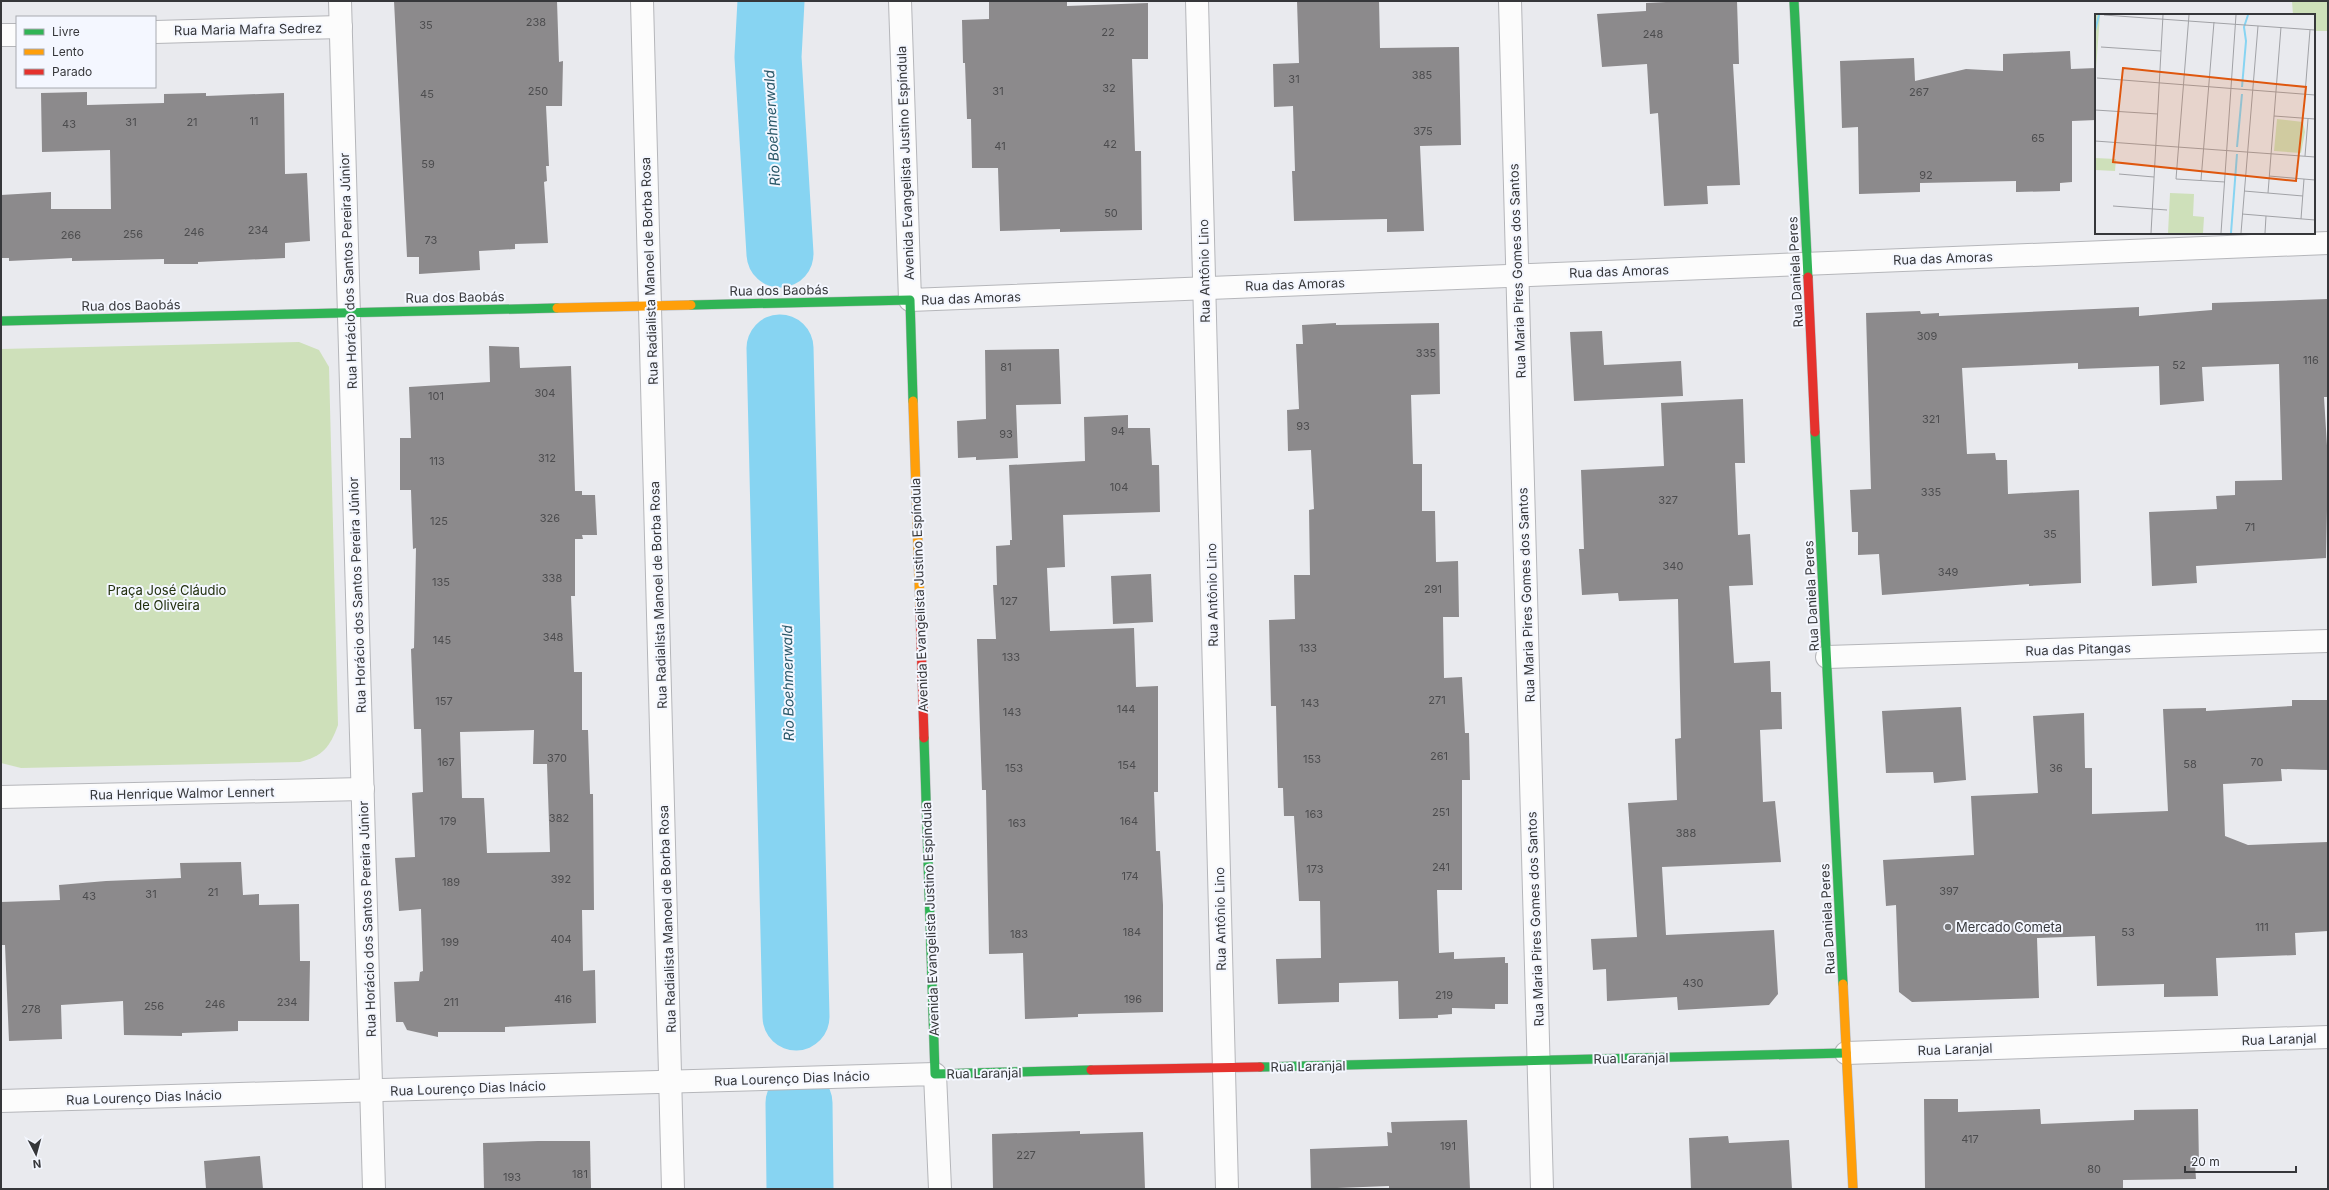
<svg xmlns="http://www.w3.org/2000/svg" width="2329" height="1190" font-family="Inter,sans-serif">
<rect width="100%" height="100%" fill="#e9eaee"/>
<g fill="#cee0ba">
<polygon points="2292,1 2328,1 2328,31 2314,31 2314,15 2293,15"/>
<path d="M 299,342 L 319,350 L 329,367 L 338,725 C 330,747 323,756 300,762 L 21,768 L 1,763 L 1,349 Z"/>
</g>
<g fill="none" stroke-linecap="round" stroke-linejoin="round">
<g stroke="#87d4f2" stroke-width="67">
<polyline points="771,1 768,57 780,254"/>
<polyline points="780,348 796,1017"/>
<polyline points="799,1103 800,1189"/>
</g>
</g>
<g fill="#8c8a8c" fill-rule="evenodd">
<polygon points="394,1 557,1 559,62 563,61 562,106 546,106 549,166 546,166 547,181 544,182 548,243 515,244 515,249 479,251 480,270 419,274 419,257 407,257"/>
<polygon points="989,1 1067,1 1067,6 1148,3 1148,59 1132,59 1135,151 1141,151 1142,230 1060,232 1060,229 1000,231 998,168 972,168 971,119 967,119 965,63 963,63 962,20 989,19"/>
<polygon points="1297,1 1379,1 1380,48 1459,47 1461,145 1420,146 1424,231 1387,232 1387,219 1294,221 1292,171 1295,171 1293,106 1274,107 1273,64 1299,63"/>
<polygon points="1686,1 1737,1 1739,64 1733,64 1740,185 1707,186 1708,204 1664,206 1658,113 1650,114 1647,64 1602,67 1597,14 1646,11 1646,3"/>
<polygon points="2070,51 2071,69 2096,68 2096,120 2072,121 2072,182 2060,183 2060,191 2016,192 2016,181 1920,183 1920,192 1859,194 1858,127 1842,128 1840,61 1914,58 1915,81 1966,69 2003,71 2003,54"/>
<polygon points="87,92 87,105 164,103 164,94 206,93 206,96 284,93 285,174 307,173 310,241 285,243 285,258 198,262 198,264 164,264 164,259 72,261 72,258 9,261 9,258 1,258 1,195 51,192 51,209 111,209 110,150 42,152 41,93"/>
<polygon points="2328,299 2328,397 2324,397 2328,462 2326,558 2196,566 2197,583 2152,586 2149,512 2217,509 2216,496 2235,495 2235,481 2282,480 2279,364 2202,367 2204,401 2160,405 2159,366 2078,369 2078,363 1962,368 1967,454 1995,453 1996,460 2007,460 2008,494 2079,490 2081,583 2029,586 2029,584 1882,595 1879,554 1858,555 1858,532 1852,532 1850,490 1871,489 1866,313 1920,311 1921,314 1939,313 1939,316 2139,307 2139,316 2212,310 2212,303"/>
<polygon points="1336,323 1336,325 1439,323 1440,394 1411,395 1413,464 1422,464 1422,511 1435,511 1436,562 1458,561 1459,617 1443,617 1444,678 1462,677 1465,733 1469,733 1470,780 1462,780 1462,890 1437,890 1439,953 1454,952 1454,959 1505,957 1505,963 1508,963 1508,1004 1495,1004 1495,1009 1452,1008 1452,1014 1438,1015 1438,1018 1399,1019 1398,981 1339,983 1339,1002 1278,1004 1276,959 1321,958 1320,901 1299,901 1294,816 1284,816 1283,788 1278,788 1276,706 1271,706 1269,620 1295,619 1294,575 1310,575 1309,510 1314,509 1311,450 1288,451 1287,410 1299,409 1296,344 1303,344 1302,325"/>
<polygon points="1602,331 1604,365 1681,361 1683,396 1574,401 1570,332"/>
<path d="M 489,346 L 519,347 L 520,368 L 571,366 L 575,491 L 582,491 L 582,495 L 595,495 L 597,535 L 582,535 L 583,539 L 575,539 L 575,596 L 571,596 L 574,672 L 582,672 L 582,730 L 588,730 L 590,794 L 593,794 L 594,910 L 582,910 L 583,971 L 595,970 L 596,1023 L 505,1027 L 505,1032 L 438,1032 L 438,1037 L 407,1030 L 403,1022 L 396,1022 L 394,982 L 419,981 L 420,972 L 423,971 L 421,909 L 399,911 L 395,858 L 415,857 L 412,793 L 423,792 L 421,729 L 414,729 L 411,649 L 414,648 L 416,548 L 413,549 L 411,490 L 400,490 L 400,438 L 411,438 L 409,387 L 490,382 ZM 534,730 L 533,764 L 547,764 L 550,852 L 487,853 L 484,798 L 462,798 L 460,732 Z"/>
<polygon points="1059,349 1061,404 1016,405 1018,458 976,460 976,457 958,458 957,421 986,419 985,350"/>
<polygon points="1743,399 1745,463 1735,463 1738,535 1750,534 1753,585 1729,586 1734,663 1770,661 1771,692 1781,692 1782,729 1760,730 1763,802 1775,801 1781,862 1662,867 1666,935 1774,930 1778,994 1769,1005 1678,1010 1677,997 1607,1001 1606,969 1593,970 1591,939 1637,937 1628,803 1677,800 1675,739 1681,738 1678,599 1619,601 1618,593 1582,595 1579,549 1584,549 1581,470 1664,466 1661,403"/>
<polygon points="1128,415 1128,428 1150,428 1152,465 1159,465 1160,512 1063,515 1065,567 1047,568 1050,631 1134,628 1136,687 1158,686 1158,792 1154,792 1156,851 1160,851 1163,905 1163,1012 1078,1014 1078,1017 1025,1019 1023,953 989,954 986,790 982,790 977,639 996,639 993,585 997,585 996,546 1010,545 1010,540 1012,540 1009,465 1085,461 1084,417"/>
<polygon points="1151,574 1153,622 1113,624 1111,576"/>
<polygon points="2292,700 2328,700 2328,770 2281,769 2282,781 2223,784 2225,836 2248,845 2328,842 2328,931 2295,933 2296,955 2216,958 2218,996 2164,997 2164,984 2097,986 2095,936 2037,938 2039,998 1912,1002 1899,992 1896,905 1886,906 1883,860 1974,855 1971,796 2038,793 2033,716 2084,713 2085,768 2092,768 2092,814 2168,811 2163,709 2206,708 2206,711 2292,706"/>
<polygon points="1961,707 1966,780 1934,783 1933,772 1886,773 1882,711"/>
<polygon points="241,862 243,895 259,894 259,905 299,904 300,961 310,961 309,1021 238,1021 238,1031 182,1033 182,1036 124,1035 123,1001 61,1005 62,1039 9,1041 5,945 1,945 1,902 60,900 59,885 106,881 181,878 180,863"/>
<polygon points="1924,1099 1958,1099 1958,1112 2040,1109 2041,1124 2134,1120 2134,1110 2198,1109 2199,1165 2195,1165 2196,1179 2123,1180 2123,1189 1925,1189"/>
<polygon points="1467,1120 1470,1189 1389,1189 1389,1186 1311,1189 1310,1149 1388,1146 1387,1132 1392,1133 1391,1122"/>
<polygon points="1080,1131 1080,1134 1143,1132 1145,1189 993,1189 992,1134"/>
<polygon points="1728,1136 1729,1143 1789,1140 1792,1189 1691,1189 1689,1138"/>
<polygon points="538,1141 590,1141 591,1189 484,1189 483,1143"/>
<polygon points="260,1156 263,1189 206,1189 204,1161"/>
</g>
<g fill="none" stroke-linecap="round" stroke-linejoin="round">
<defs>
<g id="street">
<polyline points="340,1 374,1189"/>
<polyline points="642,1 673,1189"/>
<polyline points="900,1 910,300 2328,243"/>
<polyline points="1197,1 1227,1189"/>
<polyline points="1510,1 1542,1189"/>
<polyline points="155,32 341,27"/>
<polyline points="1,35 17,35"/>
<polyline points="1827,657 2328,641"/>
<polyline points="1,797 363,789"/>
<polyline points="1846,1053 2328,1037"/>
<polyline points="1,1101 935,1074 940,1189"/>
</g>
<g id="fast">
<polyline points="1794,1 1808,277"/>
<polyline points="691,305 910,300 913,401"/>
<polyline points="1,321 557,308"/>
<polyline points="1815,432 1843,984"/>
<polyline points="924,738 935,1074 1091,1070"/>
<polyline points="1260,1067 1846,1053"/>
</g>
<g id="slow">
<polyline points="557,308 691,305"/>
<polyline points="913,401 920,607"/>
<polyline points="1843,984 1853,1189"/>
</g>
<g id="jam">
<polyline points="1808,277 1815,432"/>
<polyline points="920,607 924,738"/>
<polyline points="1091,1070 1260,1067"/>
</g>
</defs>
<use href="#street" stroke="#b5b6ba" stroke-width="24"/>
<use href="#fast" stroke="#b5b6ba" stroke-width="10"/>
<use href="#slow" stroke="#b5b6ba" stroke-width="10"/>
<use href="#jam" stroke="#b5b6ba" stroke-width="10"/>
<use href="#street" stroke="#fcfcfc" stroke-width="22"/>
<use href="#fast" stroke="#30b455" stroke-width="9"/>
<use href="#slow" stroke="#ff9f0a" stroke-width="9"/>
<use href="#jam" stroke="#e5322d" stroke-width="9"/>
</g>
<circle fill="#757679" stroke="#f4f7ff" stroke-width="1.5" cx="1948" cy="927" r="4"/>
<g text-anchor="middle" stroke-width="4" stroke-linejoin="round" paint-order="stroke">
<g font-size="11" fill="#4c4c4e">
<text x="536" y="26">238</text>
<text x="426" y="29">35</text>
<text x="1108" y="36">22</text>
<text x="1653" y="38">248</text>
<text x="1422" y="79">385</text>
<text x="1294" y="83">31</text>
<text x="1109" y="92">32</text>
<text x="538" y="95">250</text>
<text x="998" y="95">31</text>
<text x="1919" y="96">267</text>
<text x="427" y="98">45</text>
<text x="254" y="125">11</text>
<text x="131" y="126">31</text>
<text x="192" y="126">21</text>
<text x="69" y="128">43</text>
<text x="1423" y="135">375</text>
<text x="2038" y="142">65</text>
<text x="1110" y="148">42</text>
<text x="1000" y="150">41</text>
<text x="428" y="168">59</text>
<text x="1926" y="179">92</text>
<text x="1111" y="217">50</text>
<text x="258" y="234">234</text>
<text x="194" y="236">246</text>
<text x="133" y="238">256</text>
<text x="71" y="239">266</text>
<text x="431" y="244">73</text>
<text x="1927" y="340">309</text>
<text x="1426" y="357">335</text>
<text x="2311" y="364">116</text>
<text x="2179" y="369">52</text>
<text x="1006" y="371">81</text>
<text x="545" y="397">304</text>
<text x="436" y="400">101</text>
<text x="1931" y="423">321</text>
<text x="1303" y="430">93</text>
<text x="1118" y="435">94</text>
<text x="1006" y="438">93</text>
<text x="547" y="462">312</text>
<text x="437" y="465">113</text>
<text x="1119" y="491">104</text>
<text x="1931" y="496">335</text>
<text x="1668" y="504">327</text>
<text x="550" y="522">326</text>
<text x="439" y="525">125</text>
<text x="2250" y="531">71</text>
<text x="2050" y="538">35</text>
<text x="1673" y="570">340</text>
<text x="1948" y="576">349</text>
<text x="552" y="582">338</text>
<text x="441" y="586">135</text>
<text x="1433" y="593">291</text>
<text x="1009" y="605">127</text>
<text x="553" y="641">348</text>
<text x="442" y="644">145</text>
<text x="1308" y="652">133</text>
<text x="1011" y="661">133</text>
<text x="1437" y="704">271</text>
<text x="444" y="705">157</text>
<text x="1310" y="707">143</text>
<text x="1126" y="713">144</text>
<text x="1012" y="716">143</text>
<text x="1439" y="760">261</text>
<text x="557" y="762">370</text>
<text x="1312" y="763">153</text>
<text x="446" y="766">167</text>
<text x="2257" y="766">70</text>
<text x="2190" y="768">58</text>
<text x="1127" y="769">154</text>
<text x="1014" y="772">153</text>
<text x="2056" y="772">36</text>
<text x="1441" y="816">251</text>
<text x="1314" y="818">163</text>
<text x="559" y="822">382</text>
<text x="448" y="825">179</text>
<text x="1129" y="825">164</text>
<text x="1017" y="827">163</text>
<text x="1686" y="837">388</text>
<text x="1441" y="871">241</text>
<text x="1315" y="873">173</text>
<text x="1130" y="880">174</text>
<text x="561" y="883">392</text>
<text x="451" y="886">189</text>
<text x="1949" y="895">397</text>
<text x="213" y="896">21</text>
<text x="151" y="898">31</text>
<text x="89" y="900">43</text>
<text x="2262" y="931">111</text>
<text x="1132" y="936">184</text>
<text x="2128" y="936">53</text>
<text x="1019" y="938">183</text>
<text x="561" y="943">404</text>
<text x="450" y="946">199</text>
<text x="1693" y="987">430</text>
<text x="1444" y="999">219</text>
<text x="563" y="1003">416</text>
<text x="1133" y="1003">196</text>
<text x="287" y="1006">234</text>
<text x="451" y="1006">211</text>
<text x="215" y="1008">246</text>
<text x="154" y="1010">256</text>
<text x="31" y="1013">278</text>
<text x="1970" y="1143">417</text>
<text x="1448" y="1150">191</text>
<text x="1026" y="1159">227</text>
<text x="2094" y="1173">80</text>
<text x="580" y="1178">181</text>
<text x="512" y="1181">193</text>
</g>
<g font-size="13" fill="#36373a" stroke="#f4f7ff">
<text transform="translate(248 29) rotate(-1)" y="5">Rua Maria Mafra Sedrez</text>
<text transform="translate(905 163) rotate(-92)" y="5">Avenida Evangelista Justino Espíndula</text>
<text transform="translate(1943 258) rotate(-2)" y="5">Rua das Amoras</text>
<text transform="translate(348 271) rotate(-92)" y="5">Rua Horácio dos Santos Pereira Júnior</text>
<text transform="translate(649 271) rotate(-92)" y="5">Rua Radialista Manoel de Borba Rosa</text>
<text transform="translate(1204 271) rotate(-91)" y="5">Rua Antônio Lino</text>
<text transform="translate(1517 271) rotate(-92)" y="5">Rua Maria Pires Gomes dos Santos</text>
<text transform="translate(1619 271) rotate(-2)" y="5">Rua das Amoras</text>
<text transform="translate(1795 272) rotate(-93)" y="5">Rua Daniela Peres</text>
<text transform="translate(1295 284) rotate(-2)" y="5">Rua das Amoras</text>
<text transform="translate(779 290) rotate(-1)" y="5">Rua dos Baobás</text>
<text transform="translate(455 297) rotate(-1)" y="5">Rua dos Baobás</text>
<text transform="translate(971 298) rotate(-2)" y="5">Rua das Amoras</text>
<text transform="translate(131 305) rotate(-1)" y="5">Rua dos Baobás</text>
<text transform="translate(357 595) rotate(-92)" y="5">Rua Horácio dos Santos Pereira Júnior</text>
<text transform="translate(658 595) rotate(-92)" y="5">Rua Radialista Manoel de Borba Rosa</text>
<text transform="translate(919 595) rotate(-92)" y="5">Avenida Evangelista Justino Espíndula</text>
<text transform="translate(1212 595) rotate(-91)" y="5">Rua Antônio Lino</text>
<text transform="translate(1526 595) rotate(-92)" y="5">Rua Maria Pires Gomes dos Santos</text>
<text transform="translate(1811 596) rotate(-93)" y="5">Rua Daniela Peres</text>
<text transform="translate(2078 649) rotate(-2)" y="5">Rua das Pitangas</text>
<text transform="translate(182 793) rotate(-1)" y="5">Rua Henrique Walmor Lennert</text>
<text transform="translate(367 919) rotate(-92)" y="5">Rua Horácio dos Santos Pereira Júnior</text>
<text transform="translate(667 919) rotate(-92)" y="5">Rua Radialista Manoel de Borba Rosa</text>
<text transform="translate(930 919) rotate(-92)" y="5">Avenida Evangelista Justino Espíndula</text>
<text transform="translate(1220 919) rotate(-91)" y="5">Rua Antônio Lino</text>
<text transform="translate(1535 919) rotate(-92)" y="5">Rua Maria Pires Gomes dos Santos</text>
<text transform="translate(1827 919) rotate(-93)" y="5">Rua Daniela Peres</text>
<text transform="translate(2279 1039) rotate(-2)" y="5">Rua Laranjal</text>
<text transform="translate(1955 1049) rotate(-2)" y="5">Rua Laranjal</text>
<text transform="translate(1631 1058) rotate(-1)" y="5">Rua Laranjal</text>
<text transform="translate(1308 1066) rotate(-1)" y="5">Rua Laranjal</text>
<text transform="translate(984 1073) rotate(-1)" y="5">Rua Laranjal</text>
<text transform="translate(792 1078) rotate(-2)" y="5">Rua Lourenço Dias Inácio</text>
<text transform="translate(468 1088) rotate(-2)" y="5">Rua Lourenço Dias Inácio</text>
<text transform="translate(144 1097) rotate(-2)" y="5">Rua Lourenço Dias Inácio</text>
</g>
<g font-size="13" fill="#212f0d" stroke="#f4f7ff">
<text x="167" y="595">Praça José Cláudio<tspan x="167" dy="15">de Oliveira</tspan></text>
</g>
<g font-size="13" fill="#36373a" stroke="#f4f7ff" text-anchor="start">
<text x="1956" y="932">Mercado Cometa</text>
</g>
<g font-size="14" font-style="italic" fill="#275566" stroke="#f4f7ff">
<text transform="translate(772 128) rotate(-93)" y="5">Rio Boehmerwald</text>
<text transform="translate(788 683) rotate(-91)" y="5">Rio Boehmerwald</text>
</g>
</g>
<g transform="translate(2095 14)">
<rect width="220" height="220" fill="#e9eaee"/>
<path d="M 0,1 L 5,1 L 0,68 ZM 182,105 L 208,108 L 210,118 L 206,139 L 179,137 ZM 0,144 L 21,145 L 20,157 L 0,156 ZM 75,179 L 99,180 L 98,202 L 109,203 L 108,219 L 73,219 Z" fill="#cee0ba"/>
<path fill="none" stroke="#87d4f2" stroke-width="2" d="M 0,17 L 4,1M 147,73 L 151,27 L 149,13 L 153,1M 142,133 L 147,80M 136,219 L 142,140"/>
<path fill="none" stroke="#a1a2a6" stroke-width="1" d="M 9,1 L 220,16M 94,1 L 81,165 L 130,168M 6,33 L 66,37M 2,64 L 220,81M 210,80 L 215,16M 0,96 L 63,100M 179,102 L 220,105M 0,127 L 220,143M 210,142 L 213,105M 24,160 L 59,163M 174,162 L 220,166M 106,166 L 119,8M 149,177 L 208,182M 173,179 L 186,13M 18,192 L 72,196M 147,200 L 220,206M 206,205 L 209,165M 56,219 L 68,1M 126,219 L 141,1M 146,219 L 163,12M 170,219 L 171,202"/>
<path fill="#df570e" fill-opacity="0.15" stroke="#df570e" stroke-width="2" d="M 28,54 L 211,73 L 201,167 L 18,148 Z"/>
<rect width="220" height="220" fill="none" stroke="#36373a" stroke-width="2"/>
</g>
<rect width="2329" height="1190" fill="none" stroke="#36373a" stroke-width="4"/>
<rect x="16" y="16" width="140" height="72" fill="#f4f7ff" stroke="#a8aab0"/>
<rect x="24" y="29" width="20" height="6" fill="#30b455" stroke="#a8aab0"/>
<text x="52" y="36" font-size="12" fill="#36373a">Livre</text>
<rect x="24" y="49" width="20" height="6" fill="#ff9f0a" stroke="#a8aab0"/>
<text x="52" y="56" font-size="12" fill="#36373a">Lento</text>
<rect x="24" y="69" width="20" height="6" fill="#e5322d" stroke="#a8aab0"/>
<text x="52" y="76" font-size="12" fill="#36373a">Parado</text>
<g transform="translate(36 1154) rotate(174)" stroke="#f4f7ff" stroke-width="3" paint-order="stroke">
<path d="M0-3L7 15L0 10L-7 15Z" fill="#36373a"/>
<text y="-6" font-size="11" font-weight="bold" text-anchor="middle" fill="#36373a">N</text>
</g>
<path d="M2185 1166v6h111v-6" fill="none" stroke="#36373a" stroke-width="2"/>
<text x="2191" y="1166" font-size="12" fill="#36373a" stroke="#f4f7ff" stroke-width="3" paint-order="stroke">20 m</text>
</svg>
